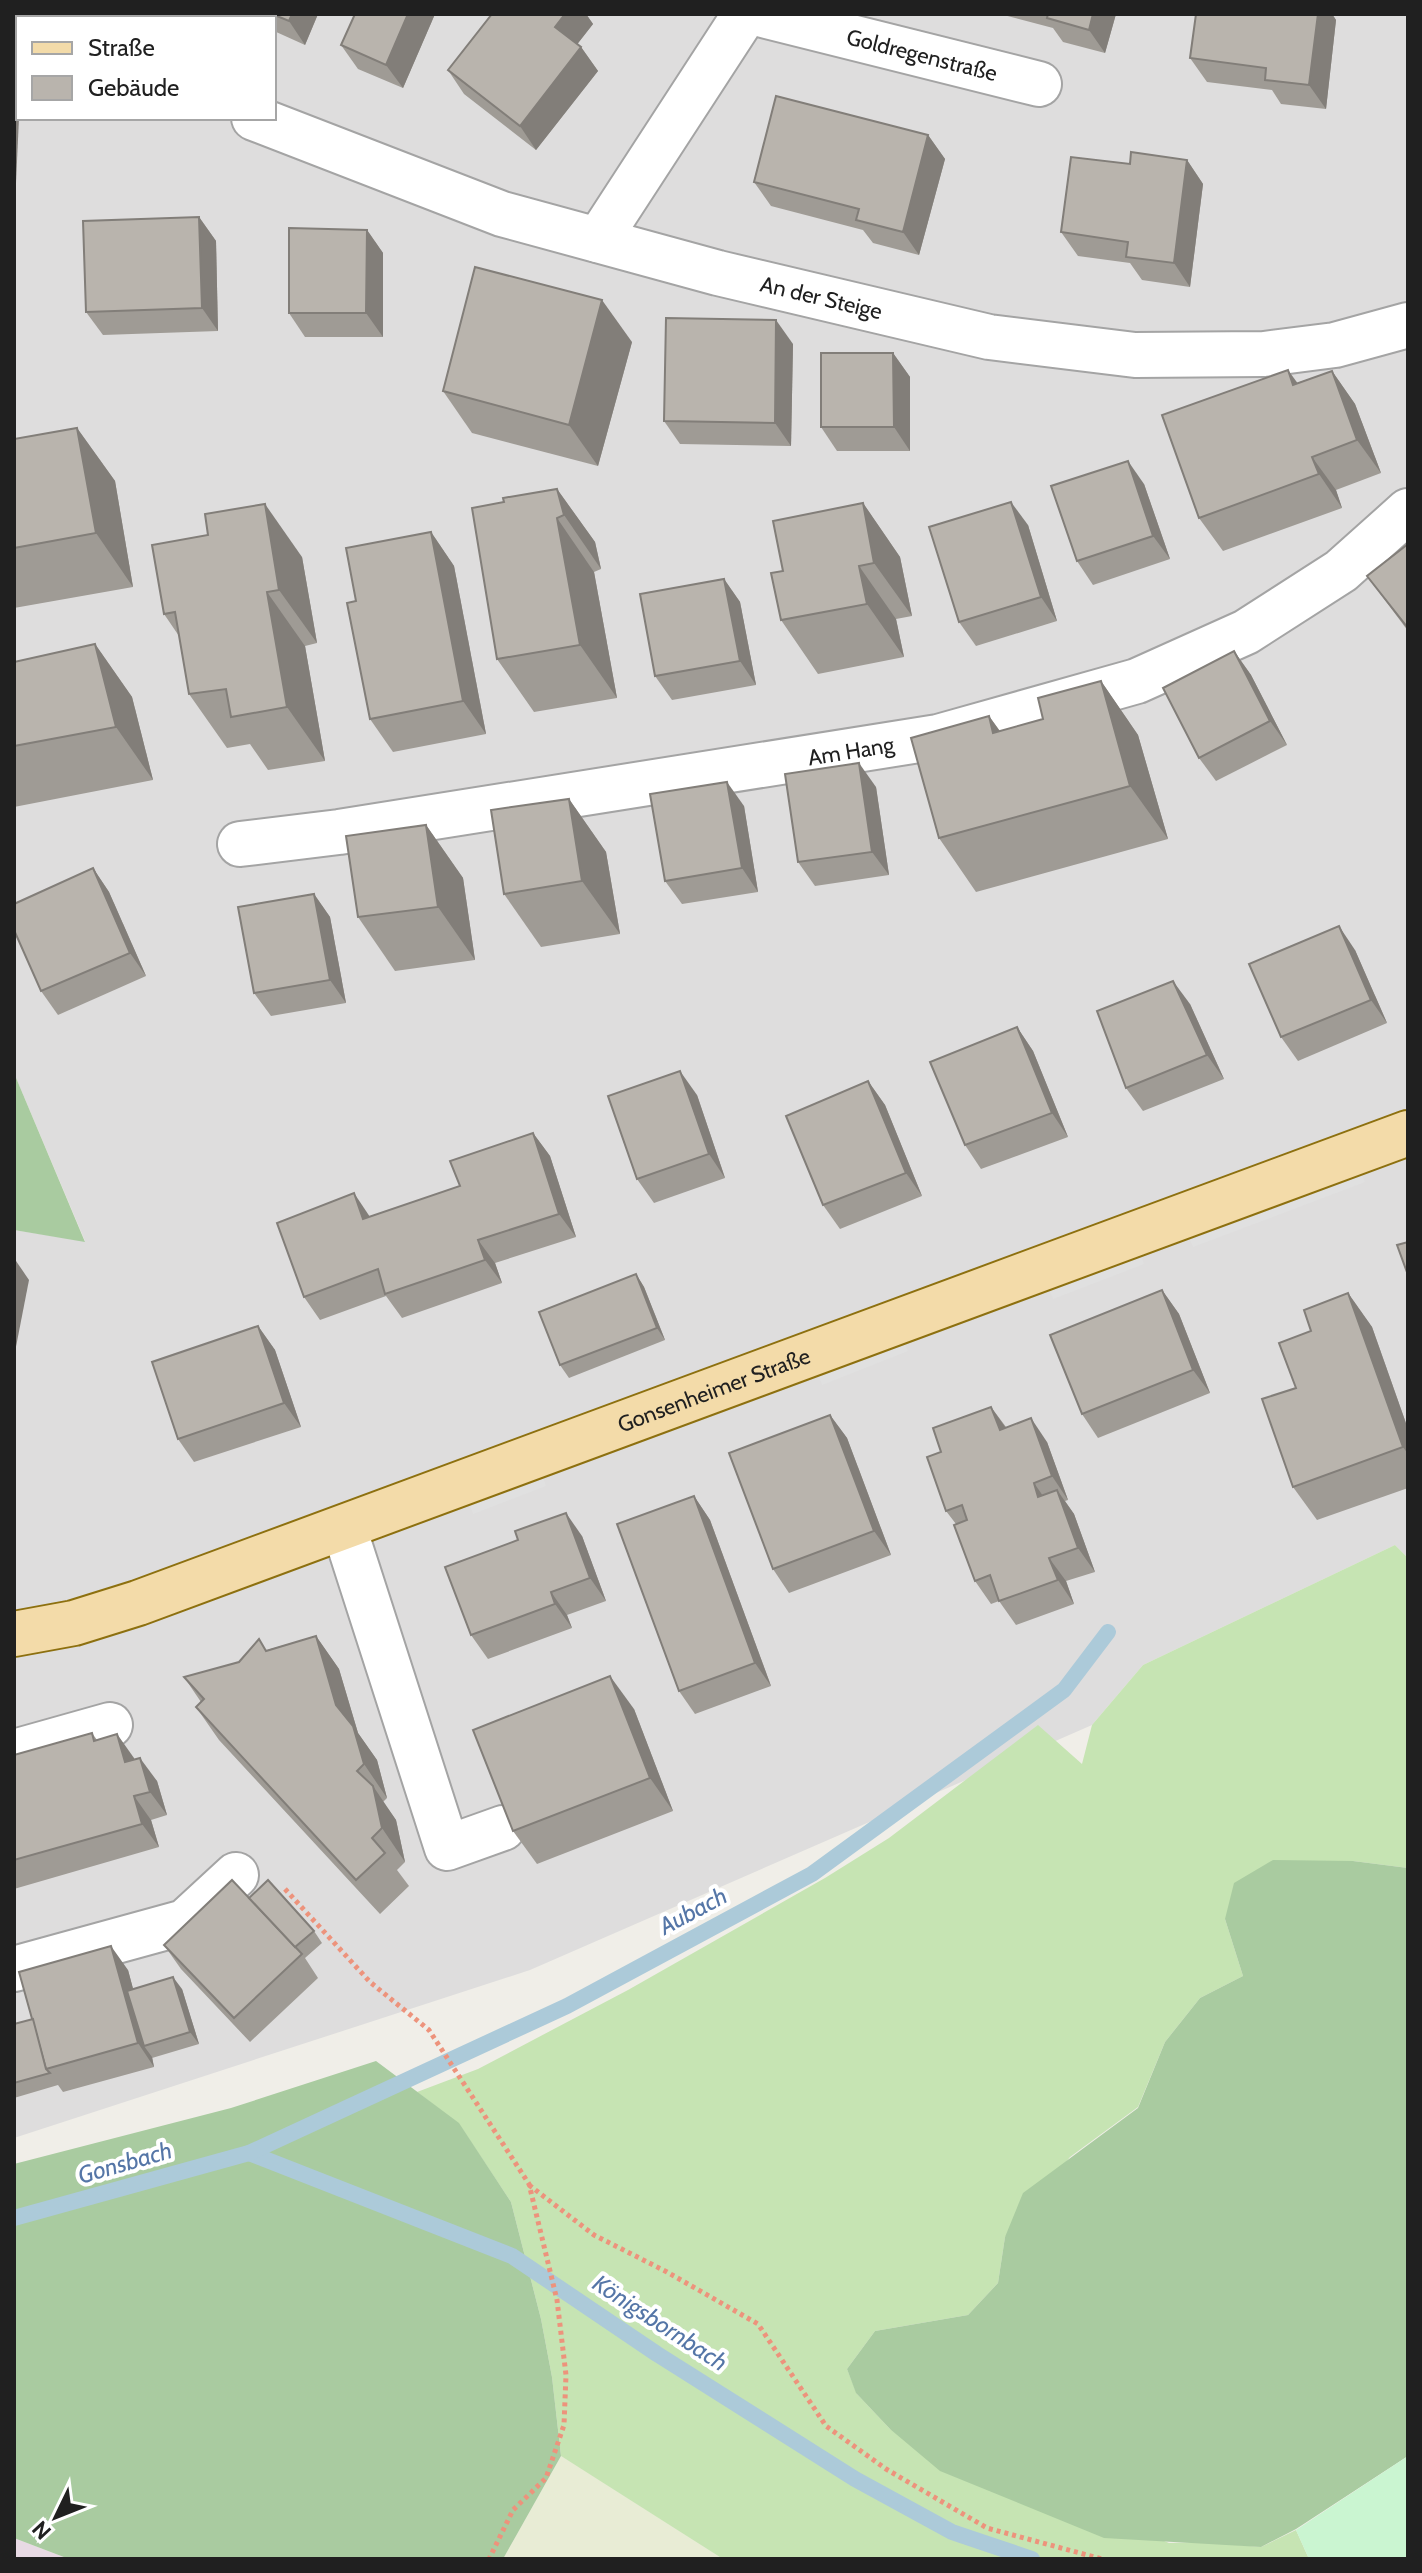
<svg xmlns="http://www.w3.org/2000/svg" width="1422" height="2573" font-family="Cabin,sans-serif">
<rect width="100%" height="100%" fill="#f0eee8"/>
<path fill="#dedddd" fill-rule="evenodd" d="M 14,14 L 1408,14 L 1408,1558 L 1395,1545 L 1143,1665 L 1092,1725 L 530,1970 L 14,2138 L 14,1230 L 85,1241 L 14,1073 ZM 18,18 L 274,18 L 274,118 L 18,118 Z"/>
<polygon fill="#e8dae4" points="14,2538 69,2559 14,2559"/>
<polygon fill="#e8ecd5" points="561,2456 587,2472 723,2559 503,2559"/>
<polygon fill="#c6e4b3" points="1395,1545 1408,1558 1408,1868 1353,1861 1225,1919 1243,1976 1200,1998 1165,2042 1138,2107 1070,2157 1005,2237 998,2283 968,2315 875,2331 847,2369 857,2394 890,2429 1169,2543 1205,2542 1261,2547 1296,2530 1309,2559 723,2559 561,2456 552,2377 541,2319 511,2202 459,2124 417,2092 478,2069 628,1990 825,1878 889,1838 1038,1725 1082,1764 1092,1725 1143,1665"/>
<g fill="#a9cba0">
<polygon points="14,1073 85,1242 14,1230"/>
<polygon points="1273,1860 1353,1861 1408,1868 1408,2456 1296,2529 1261,2547 1104,2538 940,2471 890,2429 856,2393 847,2369 875,2331 968,2315 998,2283 1005,2237 1023,2193 1138,2108 1165,2042 1200,1998 1243,1976 1225,1919 1234,1883"/>
<polygon points="376,2061 459,2123 511,2202 541,2319 552,2377 561,2456 503,2559 69,2559 14,2538 14,2164 231,2108"/>
</g>
<polygon fill="#caf5d1" points="1408,2456 1408,2559 1309,2559 1296,2530"/>
<g fill="#e0e0e0">
<polygon points="1359,1167 1365,1182 1193,1247 1186,1231"/>
<polygon points="1139,1249 1144,1264 1053,1299 1047,1285"/>
<polygon points="902,1336 908,1351 822,1385 816,1369"/>
<polygon points="541,1470 546,1486 473,1514 467,1498"/>
</g>
<g fill="none" stroke-linecap="round" stroke-linejoin="round">
<g stroke="#accad9" stroke-width="16">
<polyline points="249,2153 512,2256 657,2354 855,2479 952,2532 1032,2559"/>
<polyline points="14,2218 249,2153 567,2006 812,1874 1064,1690 1108,1632"/>
</g>
<defs>
<g id="minor">
<path id="s1" d="M 759,14 L 1039,84"/>
<polyline points="14,25 18,27"/>
<path id="s2" d="M 254,118 L 502,214 L 718,273 L 989,337 L 1135,355 L 1264,354 L 1335,345 L 1408,325"/>
<polyline points="598,240 745,14"/>
<path id="s3" d="M 240,844 L 339,832 L 938,737 L 1137,681 L 1246,632 L 1341,571 L 1408,511"/>
<polyline points="344,1528 447,1848 503,1828"/>
<polyline points="14,1752 110,1725"/>
<polyline points="14,1969 185,1922 236,1875"/>
</g>
<g id="major">
<path id="s4" d="M 14,1634 L 74,1623 L 138,1603 L 1408,1133"/>
</g>
</defs>
<use href="#minor" stroke="#a4a4a4" stroke-width="48"/>
<use href="#major" stroke="#8d700f" stroke-width="48"/>
<g stroke="#ed937c" stroke-width="5" stroke-dasharray="4 4" stroke-linecap="butt">
<polyline points="285,1889 370,1982 429,2030 529,2184 557,2300 566,2375 564,2425 546,2478 513,2510 489,2559"/>
<polyline points="529,2185 594,2235 667,2272 758,2324 826,2426 886,2469 987,2528 1102,2559"/>
</g>
<use href="#minor" stroke="#fff" stroke-width="44"/>
<use href="#major" stroke="#f3dba9" stroke-width="44"/>
</g>
<g fill="#9f9b95">
<polygon points="200,14 318,14 305,45 274,31 274,18 203,18"/>
<polygon points="353,14 435,14 403,88 358,69 341,45 355,15"/>
<polygon points="488,14 586,14 593,24 577,44 581,47 598,71 536,150 464,94 448,70 490,16"/>
<polygon points="1000,14 1116,14 1105,53 1063,42 1053,28"/>
<polygon points="1196,14 1332,14 1336,20 1326,109 1281,104 1272,90 1207,82 1190,58"/>
<polygon points="928,135 945,159 919,255 873,243 863,230 771,206 754,182"/>
<polygon points="1187,160 1203,184 1190,287 1142,280 1130,263 1078,256 1061,232 1130,164"/>
<polygon points="199,217 216,241 218,331 103,335 86,312"/>
<polygon points="367,230 383,253 383,337 305,337 289,313"/>
<polygon points="632,342 598,466 472,433 443,391"/>
<polygon points="793,344 791,446 680,444 664,421"/>
<polygon points="893,353 910,377 910,451 837,451 821,427"/>
<polygon points="1332,371 1355,404 1381,473 1336,490 1342,508 1223,551 1199,518 1297,383"/>
<polygon points="77,428 115,481 133,587 14,608 14,439"/>
<polygon points="1144,484 1170,559 1093,585 1077,561"/>
<polygon points="557,489 595,542 601,569 594,572 617,698 534,712 497,659 504,502"/>
<polygon points="863,503 900,557 912,616 896,619 904,657 818,674 781,620 783,571"/>
<polygon points="1028,525 1057,621 976,646 959,622"/>
<polygon points="431,532 454,566 486,734 393,752 370,719 356,601"/>
<polygon points="1408,544 1408,631 1367,576"/>
<polygon points="302,557 317,643 305,646 325,761 268,770 250,744 227,748 189,694 179,636 164,614"/>
<polygon points="724,579 740,602 756,685 672,700 655,676"/>
<polygon points="95,644 132,697 153,780 14,807 14,662"/>
<polygon points="1234,651 1251,675 1287,745 1216,781 1199,758"/>
<polygon points="1101,681 1138,735 1168,839 976,892 939,838 989,716 1000,731 1043,719"/>
<polygon points="876,787 889,875 815,886 798,862"/>
<polygon points="569,799 606,852 620,934 541,947 504,894"/>
<polygon points="744,806 758,892 682,904 665,881"/>
<polygon points="426,825 463,878 475,960 395,971 358,917"/>
<polygon points="93,868 109,892 146,976 58,1015 41,991"/>
<polygon points="314,894 330,917 346,1003 271,1016 254,993"/>
<polygon points="1355,950 1387,1023 1298,1061 1281,1037"/>
<polygon points="1190,1004 1224,1079 1143,1111 1126,1088"/>
<polygon points="1017,1027 1033,1051 1068,1137 981,1169 965,1145"/>
<polygon points="868,1081 885,1105 922,1196 840,1229 823,1205"/>
<polygon points="697,1095 725,1178 654,1203 637,1179"/>
<polygon points="533,1133 550,1156 576,1237 495,1263 502,1283 402,1318 386,1296 320,1320 304,1297 370,1217 460,1186"/>
<polygon points="636,1274 644,1287 665,1340 569,1378 560,1365"/>
<polygon points="1162,1290 1179,1314 1210,1393 1098,1438 1082,1414"/>
<polygon points="1348,1293 1372,1327 1408,1429 1408,1488 1317,1520 1293,1487 1296,1388 1311,1331"/>
<polygon points="258,1326 275,1350 301,1427 194,1462 178,1439"/>
<polygon points="991,1407 1006,1427 1047,1442 1068,1500 1065,1501 1074,1514 1095,1572 1066,1581 1074,1604 1016,1625 999,1601 991,1604 975,1581 956,1524 946,1511 941,1452"/>
<polygon points="830,1415 847,1438 891,1555 789,1593 773,1569"/>
<polygon points="694,1496 710,1520 771,1686 695,1714 679,1691"/>
<polygon points="582,1536 606,1601 567,1615 572,1628 488,1659 471,1635"/>
<polygon points="316,1636 339,1669 358,1733 377,1760 387,1798 383,1802 396,1820 405,1862 397,1870 409,1886 380,1914 219,1740 196,1707 201,1702 184,1677 239,1662 267,1650"/>
<polygon points="634,1709 673,1811 537,1864 513,1831"/>
<polygon points="92,1733 97,1740 117,1734 134,1760 157,1781 167,1815 151,1820 159,1847 14,1889 14,1755"/>
<polygon points="249,1898 314,1931 322,1943 305,1958 318,1978 250,2042 181,1969 164,1945"/>
<polygon points="128,1970 133,1989 182,1989 199,2044 152,2058 152,2057 154,2067 63,2092 58,2085 14,2098 14,2024 33,2019"/>
</g>
<g fill="#827e79">
<polygon points="241,14 254,14 257,18 239,18"/>
<polygon points="292,14 318,14 305,45 289,21"/>
<polygon points="408,14 435,14 403,88 386,65"/>
<polygon points="565,14 586,14 593,24 572,51 555,27"/>
<polygon points="1093,14 1116,14 1105,53 1089,30"/>
<polygon points="1318,14 1332,14 1336,20 1326,109 1309,85"/>
<polygon points="581,47 598,71 536,150 520,126"/>
<polygon points="14,86 18,92 19,118 16,183 14,181"/>
<polygon points="928,135 945,159 919,255 903,232"/>
<polygon points="1187,160 1203,184 1190,287 1174,263"/>
<polygon points="199,217 216,241 218,331 202,308"/>
<polygon points="367,230 383,253 383,337 366,313"/>
<polygon points="602,300 632,342 598,466 569,425"/>
<polygon points="776,320 793,344 791,446 775,423"/>
<polygon points="893,353 910,377 910,451 894,427"/>
<polygon points="1288,370 1312,403 1293,385"/>
<polygon points="1332,371 1355,404 1381,473 1357,440"/>
<polygon points="77,428 115,481 133,587 96,533"/>
<polygon points="1312,457 1336,490 1342,508 1319,474"/>
<polygon points="1128,461 1144,484 1170,559 1153,536"/>
<polygon points="557,489 595,542 601,569 564,515"/>
<polygon points="1011,502 1028,525 1057,621 1041,597"/>
<polygon points="863,503 900,557 912,616 874,563"/>
<polygon points="265,504 302,557 317,643 279,590"/>
<polygon points="557,518 594,572 617,698 580,645"/>
<polygon points="431,532 454,566 486,734 463,701"/>
<polygon points="859,566 896,619 904,657 867,604"/>
<polygon points="724,579 740,602 756,685 740,661"/>
<polygon points="267,592 305,646 325,761 287,707"/>
<polygon points="95,644 132,697 153,780 116,727"/>
<polygon points="1234,651 1251,675 1287,745 1270,721"/>
<polygon points="1101,681 1138,735 1168,839 1130,786"/>
<polygon points="989,716 1027,770 993,733"/>
<polygon points="859,763 876,787 889,875 872,852"/>
<polygon points="727,782 744,806 758,892 742,868"/>
<polygon points="569,799 606,852 620,934 582,881"/>
<polygon points="426,825 463,878 475,960 438,907"/>
<polygon points="93,868 109,892 146,976 130,953"/>
<polygon points="314,894 330,917 346,1003 330,980"/>
<polygon points="1339,926 1355,950 1387,1023 1371,1000"/>
<polygon points="1173,981 1190,1004 1224,1079 1207,1055"/>
<polygon points="1017,1027 1033,1051 1068,1137 1052,1113"/>
<polygon points="680,1071 697,1095 725,1178 709,1154"/>
<polygon points="868,1081 885,1105 922,1196 906,1173"/>
<polygon points="533,1133 550,1156 576,1237 559,1214"/>
<polygon points="354,1193 370,1217 363,1219"/>
<polygon points="478,1240 495,1263 502,1283 485,1260"/>
<polygon points="14,1258 29,1280 14,1357"/>
<polygon points="636,1274 644,1287 665,1340 657,1328"/>
<polygon points="1162,1290 1179,1314 1210,1393 1193,1370"/>
<polygon points="1348,1293 1372,1327 1408,1429 1408,1454 1403,1447"/>
<polygon points="258,1326 275,1350 301,1427 284,1403"/>
<polygon points="991,1407 1008,1431 1000,1430"/>
<polygon points="830,1415 847,1438 891,1555 874,1531"/>
<polygon points="1031,1418 1047,1442 1068,1500 1052,1476"/>
<polygon points="1034,1483 1050,1506 1038,1497"/>
<polygon points="1057,1490 1074,1514 1095,1572 1078,1548"/>
<polygon points="694,1496 710,1520 771,1686 755,1663"/>
<polygon points="566,1513 582,1536 606,1601 590,1578"/>
<polygon points="1049,1558 1066,1581 1074,1604 1058,1580"/>
<polygon points="551,1592 567,1615 572,1628 555,1604"/>
<polygon points="316,1636 339,1669 358,1733 377,1760 387,1798 364,1764 336,1705"/>
<polygon points="610,1676 634,1709 673,1811 650,1778"/>
<polygon points="117,1734 134,1758 142,1786 125,1762"/>
<polygon points="140,1758 157,1781 167,1815 150,1792"/>
<polygon points="373,1786 396,1820 405,1862 382,1828"/>
<polygon points="134,1796 151,1820 159,1847 142,1824"/>
<polygon points="111,1946 128,1970 148,2044 144,2046 152,2057 154,2067 138,2043"/>
<polygon points="173,1977 182,1989 199,2044 190,2032"/>
</g>
<g fill="#b9b4ad" stroke="#827e79" stroke-width="2">
<polygon points="217,14 241,14 239,18 226,18"/>
<polygon points="272,14 292,14 289,21"/>
<polygon points="355,14 408,14 386,65 341,45"/>
<polygon points="492,14 565,14 555,27 581,47 520,126 448,70"/>
<polygon points="1048,14 1093,14 1089,30 1047,18"/>
<polygon points="1196,14 1318,14 1309,85 1265,80 1266,68 1190,58"/>
<polygon points="776,96 928,135 903,232 856,220 859,209 754,182"/>
<polygon points="1131,152 1187,160 1174,263 1126,257 1128,242 1061,232 1071,157 1130,164"/>
<polygon points="199,217 202,308 86,312 83,221"/>
<polygon points="289,228 367,230 366,313 289,313"/>
<polygon points="475,267 602,300 569,425 443,391"/>
<polygon points="666,318 776,320 775,423 664,421"/>
<polygon points="821,353 893,353 894,427 821,427"/>
<polygon points="1288,370 1293,385 1332,371 1357,440 1312,457 1319,474 1199,518 1162,415"/>
<polygon points="77,428 96,533 14,548 14,439"/>
<polygon points="1128,461 1153,536 1077,561 1051,486"/>
<polygon points="557,489 564,515 557,518 580,645 497,659 472,508 504,502 503,498"/>
<polygon points="1011,502 1041,597 959,622 929,527"/>
<polygon points="863,503 874,563 859,566 867,604 781,620 771,573 783,571 773,521"/>
<polygon points="265,504 279,590 267,592 287,707 231,717 226,689 189,694 175,612 164,614 152,545 208,535 205,514"/>
<polygon points="431,532 463,701 370,719 347,603 356,601 346,548"/>
<polygon points="1408,544 1408,628 1367,576"/>
<polygon points="724,579 740,661 655,676 640,594"/>
<polygon points="95,644 116,727 14,746 14,662"/>
<polygon points="1234,651 1270,721 1199,758 1163,688"/>
<polygon points="1101,681 1130,786 939,838 911,738 989,716 993,733 1043,719 1038,698"/>
<polygon points="859,763 872,852 798,862 785,774"/>
<polygon points="727,782 742,868 665,881 650,794"/>
<polygon points="569,799 582,881 504,894 491,810"/>
<polygon points="426,825 438,907 358,917 346,836"/>
<polygon points="93,868 130,953 41,991 14,930 14,904"/>
<polygon points="314,894 330,980 254,993 238,907"/>
<polygon points="1339,926 1371,1000 1281,1037 1249,964"/>
<polygon points="1173,981 1207,1055 1126,1088 1097,1011"/>
<polygon points="1017,1027 1052,1113 965,1145 930,1062"/>
<polygon points="680,1071 709,1154 637,1179 608,1096"/>
<polygon points="868,1081 906,1173 823,1205 786,1116"/>
<polygon points="533,1133 559,1214 478,1240 485,1260 385,1294 378,1269 304,1297 277,1223 354,1193 363,1219 460,1186 450,1161"/>
<polygon points="1408,1242 1408,1275 1397,1245"/>
<polygon points="636,1274 657,1328 560,1365 539,1312"/>
<polygon points="1162,1290 1193,1370 1082,1414 1050,1335"/>
<polygon points="1348,1293 1403,1447 1293,1487 1262,1399 1296,1388 1279,1343 1311,1331 1304,1310"/>
<polygon points="258,1326 284,1403 178,1439 152,1362"/>
<polygon points="991,1407 1000,1430 1031,1418 1052,1476 1034,1483 1038,1497 1057,1490 1078,1548 1049,1558 1058,1580 999,1601 990,1575 975,1581 954,1525 967,1520 962,1505 946,1511 927,1457 941,1452 933,1428"/>
<polygon points="830,1415 874,1531 773,1569 729,1453"/>
<polygon points="694,1496 755,1663 679,1691 617,1524"/>
<polygon points="566,1513 590,1578 551,1592 555,1604 471,1635 445,1567 518,1540 515,1531"/>
<polygon points="316,1636 336,1705 353,1726 364,1764 357,1771 373,1786 382,1828 372,1838 385,1853 356,1880 196,1707 204,1699 184,1677 239,1662 259,1639 266,1651"/>
<polygon points="610,1676 650,1778 513,1831 473,1730"/>
<polygon points="92,1733 94,1741 117,1734 125,1762 140,1758 150,1792 134,1796 142,1824 14,1860 14,1755"/>
<polygon points="232,1880 302,1954 234,2018 164,1945"/>
<polygon points="268,1880 314,1931 295,1947 249,1898"/>
<polygon points="111,1946 138,2043 46,2069 19,1972"/>
<polygon points="173,1977 190,2032 144,2046 127,1991"/>
<polygon points="33,2019 46,2069 50,2073 14,2083 14,2024"/>
</g>
<g text-anchor="middle" stroke-width="8" stroke-linejoin="round" paint-order="stroke">
<g font-size="22" fill="#202020" stroke="#fff">
<text dy="8" stroke="none"><textPath href="#s1" startOffset="168">Goldregenstraße</textPath></text>
<text dy="8" stroke="none"><textPath href="#s2" startOffset="596">An der Steige</textPath></text>
<text dy="8" stroke="none"><textPath href="#s3" startOffset="618">Am Hang</textPath></text>
<text dy="8" stroke="none"><textPath href="#s4" startOffset="742">Gonsenheimer Straße</textPath></text>
</g>
<g font-size="24" font-style="italic" fill="#5576a7" stroke="#fff">
<text transform="translate(693 1911) rotate(-28)" y="8">Aubach</text>
<text transform="translate(125 2163) rotate(-16)" y="8">Gonsbach</text>
<text transform="translate(660 2323) rotate(33)" y="8">Königsbornbach</text>
</g>
</g>
<rect width="1422" height="2573" fill="none" stroke="#202020" stroke-width="32"/>
<rect x="16" y="16" width="260" height="104" fill="#ffffff" stroke="#a6a6a6" stroke-width="2"/>
<rect x="32" y="42" width="40" height="12" fill="#f3dba9" stroke="#a6a6a6" stroke-width="2"/>
<text x="88" y="56" font-size="24" fill="#202020">Straße</text>
<rect x="32" y="76" width="40" height="24" fill="#b9b4ad" stroke="#a6a6a6" stroke-width="2"/>
<text x="88" y="96" font-size="24" fill="#202020">Gebäude</text>
<g transform="translate(56 2517) rotate(227)" stroke="#ffffff" stroke-width="6" paint-order="stroke">
<path d="M0-6L14 30L0 20L-14 30Z" fill="#202020"/>
<text y="-12" font-size="22" font-weight="bold" text-anchor="middle" fill="#202020">N</text>
</g>
</svg>
